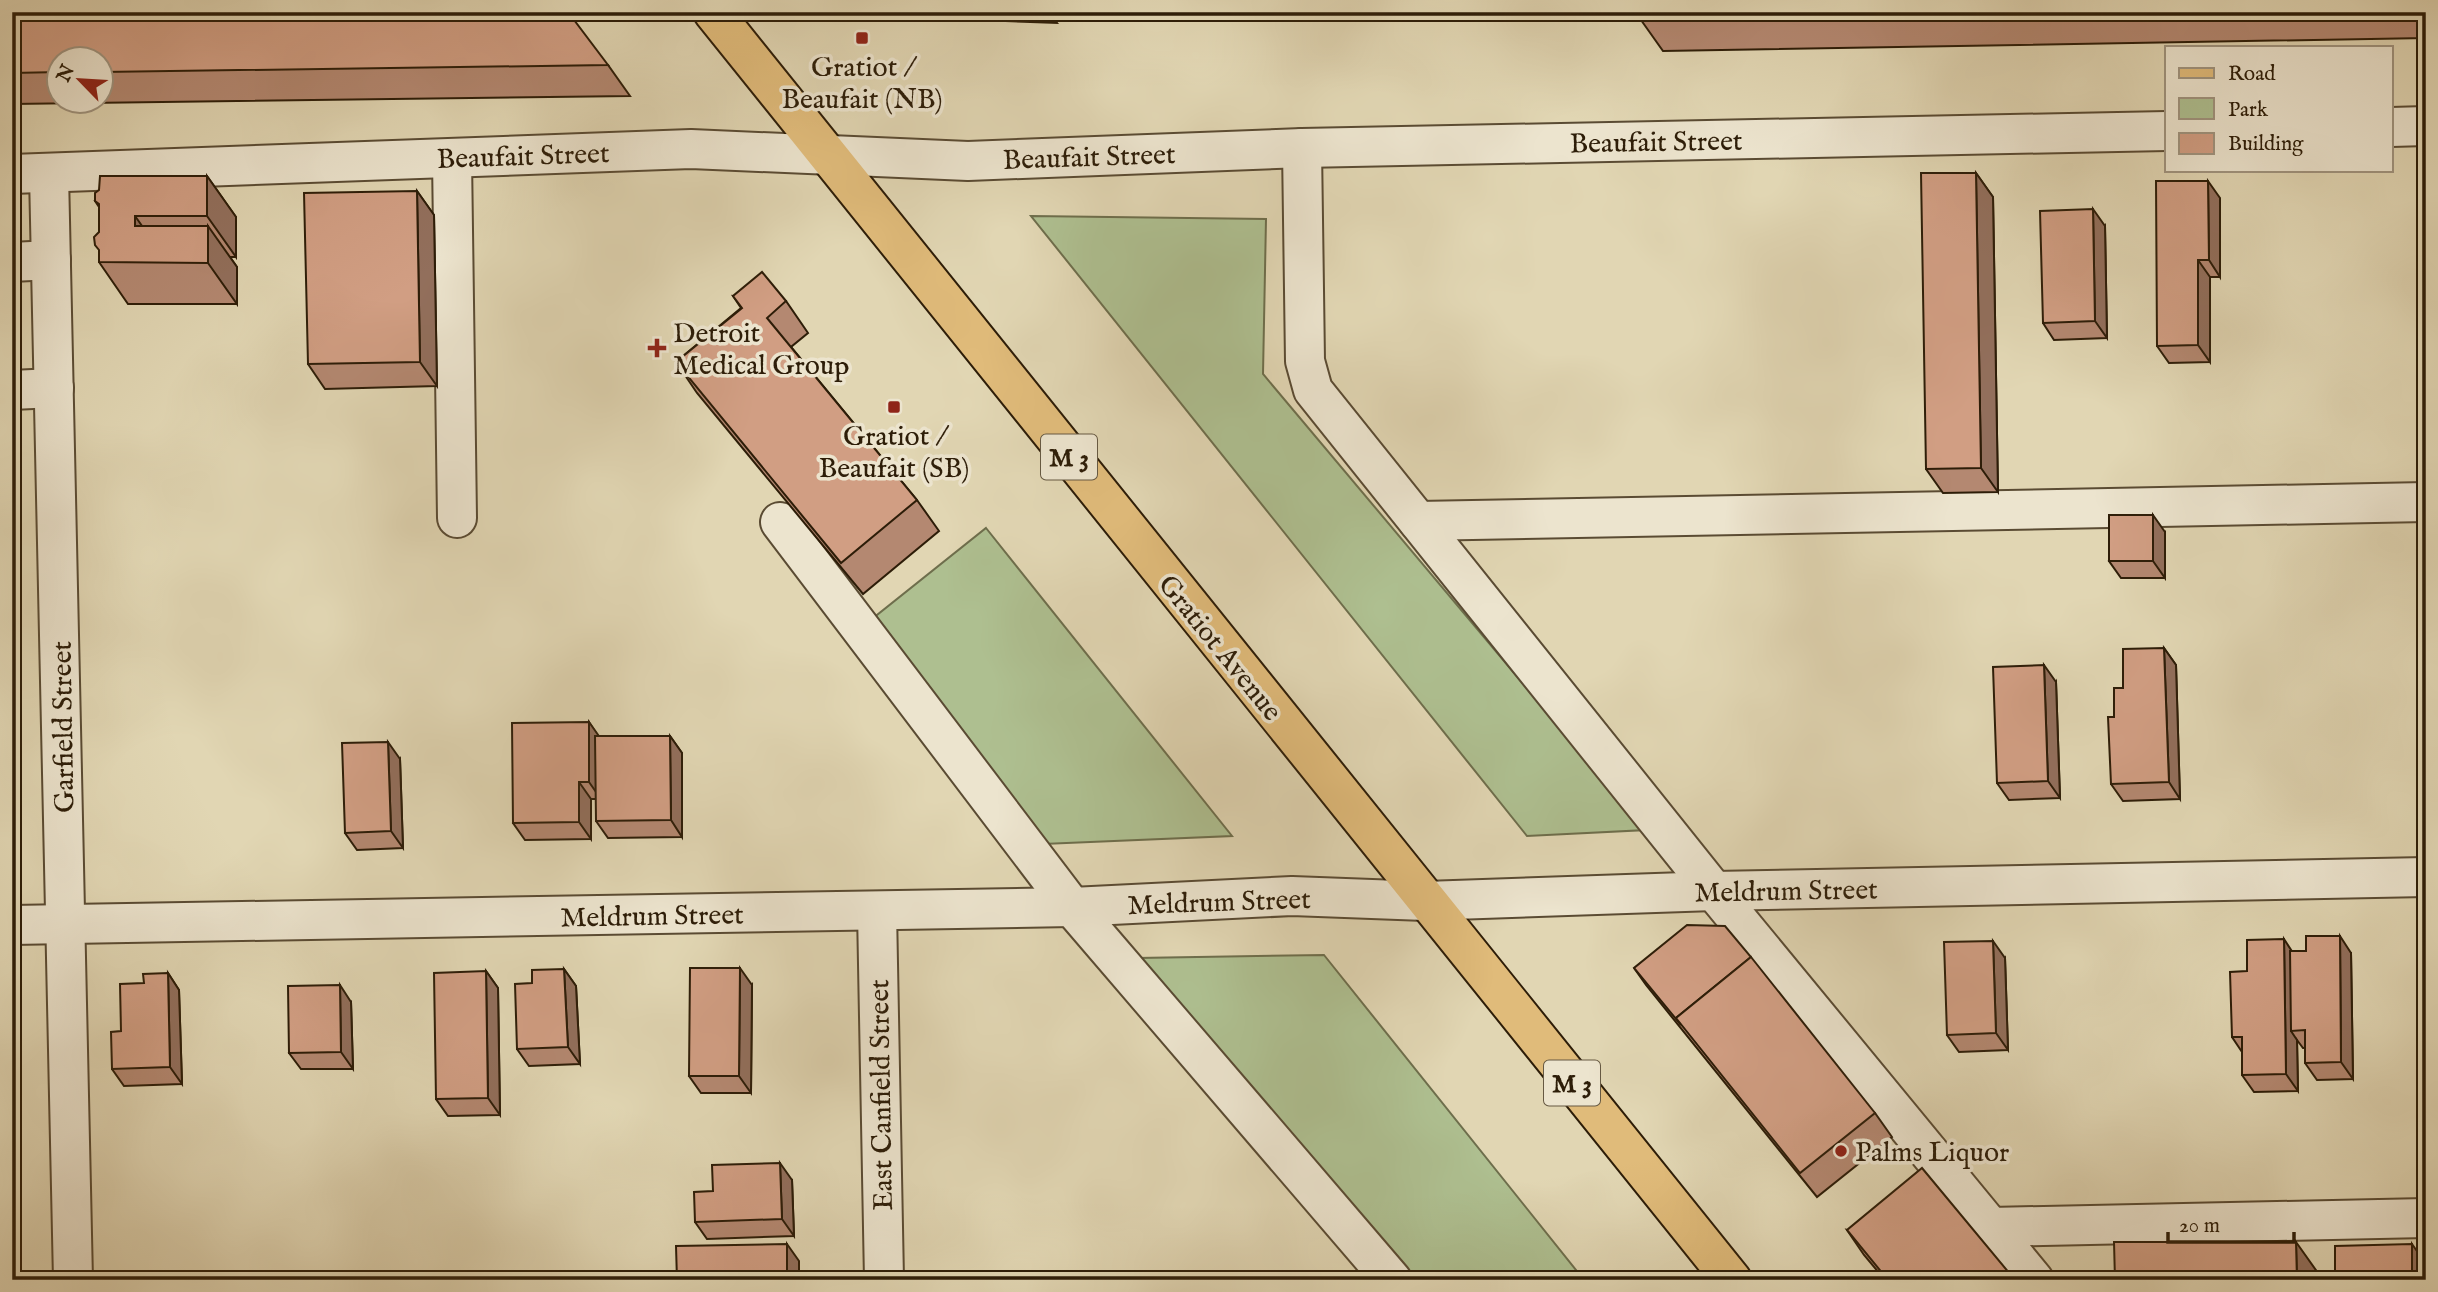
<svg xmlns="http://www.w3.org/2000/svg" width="2438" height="1292" font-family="'IM FELL English',serif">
<rect width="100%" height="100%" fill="#e1d6b3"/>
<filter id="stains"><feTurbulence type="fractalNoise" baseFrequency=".00286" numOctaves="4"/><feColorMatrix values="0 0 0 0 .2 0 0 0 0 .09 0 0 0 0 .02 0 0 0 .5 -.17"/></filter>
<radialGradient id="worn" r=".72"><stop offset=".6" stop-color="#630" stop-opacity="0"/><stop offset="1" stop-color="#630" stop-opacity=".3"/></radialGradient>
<g fill="#aebf90" stroke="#6e6e4c" stroke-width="2">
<polygon points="1031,216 1266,219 1263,374 1646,830 1527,836"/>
<polygon points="986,528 1232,836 1043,844 867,623"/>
<polygon points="1324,955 1584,1280 1412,1280 1138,958"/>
</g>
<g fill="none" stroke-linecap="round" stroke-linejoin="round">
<defs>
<g id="minor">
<polyline points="2391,127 2426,126"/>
<polyline points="1302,148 1305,361 1313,390 1714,891 2034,1280"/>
<polyline points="452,158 457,518"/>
<polyline points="12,174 691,149 968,161 1302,148 2167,131"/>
<polyline points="49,174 73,1280"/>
<polyline points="12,262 51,260"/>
<polyline points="12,390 54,388"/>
<polyline points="1418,521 2426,502"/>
<polyline points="780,522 1072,907 1392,1280"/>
<polyline points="877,911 884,1280"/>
<polyline points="12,925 1072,907 1292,896 1425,901 1714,891 2426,877"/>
<polyline points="1990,1227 2426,1218"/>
</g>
<polyline id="major" points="713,12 1732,1280"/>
</defs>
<use href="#minor" stroke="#5a4b33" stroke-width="42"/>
<use href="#major" stroke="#2d1d08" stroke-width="42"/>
<use href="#minor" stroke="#ece4ce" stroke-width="38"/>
<use href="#major" stroke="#e0bb7a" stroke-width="38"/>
</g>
<g fill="#b48871" stroke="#2d1d08" stroke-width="2" fill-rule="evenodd">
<path d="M 12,12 L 608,65 L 630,96 L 12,104 ZM 60,60 L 102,60 L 102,102 L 60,102 Z"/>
<polygon points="875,12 1049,12 1057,23 879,16"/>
<polygon points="1641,12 2426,12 2426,38 1663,51 1641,20"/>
<polygon points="1976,173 1993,197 1998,492 1943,493 1926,469"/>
<polygon points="207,176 236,217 236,257 230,257 237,267 237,304 128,304 99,262 99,207 95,201"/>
<polygon points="417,191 434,215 437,386 325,389 308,364"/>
<polygon points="2220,198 2220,277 2210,277 2210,362 2169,363 2157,346"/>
<polygon points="2105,226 2107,338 2054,340 2043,323"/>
<polygon points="733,296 786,301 808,333 791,347 917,500 939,531 863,594 697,393 676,362 741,308"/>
<polygon points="2165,532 2165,578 2121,578 2109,561"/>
<polygon points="2164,648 2176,665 2180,799 2123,801 2111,784 2114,717 2123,688"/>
<polygon points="2056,682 2060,798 2009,800 1997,783"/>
<polygon points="589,722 598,736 670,736 682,753 682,837 608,838 596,821 596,799 591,799 591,839 525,840 513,823"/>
<polygon points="400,759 403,848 357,850 345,833"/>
<polygon points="2292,951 2351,953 2353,1079 2317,1080 2305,1063 2305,1048 2303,1048 2297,1040 2298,1091 2254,1092 2242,1075 2242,1052 2232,1037 2247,971"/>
<polygon points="2005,958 2008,1050 1959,1052 1947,1035"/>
<polygon points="1634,968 1875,1113 1892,1137 1817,1197 1646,985"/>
<polygon points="564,969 576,986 580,1064 529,1066 517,1049 532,983"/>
<polygon points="486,971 498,988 500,1115 448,1116 436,1099"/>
<polygon points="168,973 179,990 182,1084 124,1086 112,1069 121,1031 144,983"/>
<polygon points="752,985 751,1093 701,1093 689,1076"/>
<polygon points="351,1002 353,1069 301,1069 289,1053"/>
<polygon points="792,1180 794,1236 707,1239 695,1222 713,1191"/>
<polygon points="1847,1230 2015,1280 1885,1280 1864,1255"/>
</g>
<g fill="#926f5c" stroke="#2d1d08" stroke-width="2">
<polygon points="1976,173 1993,197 1998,492 1981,468"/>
<polygon points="207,176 236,217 236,257 207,216"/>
<polygon points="2208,181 2220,198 2220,277 2209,260"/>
<polygon points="417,191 434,215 437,386 420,362"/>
<polygon points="2093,209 2105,226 2107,338 2095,321"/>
<polygon points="135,216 164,257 135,226"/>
<polygon points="208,226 237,267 237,304 208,263"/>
<polygon points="2198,260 2210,277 2210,362 2198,345"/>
<polygon points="2153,515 2165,532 2165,578 2153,561"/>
<polygon points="2164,648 2176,665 2180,799 2169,782"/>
<polygon points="2044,665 2056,682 2060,798 2048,781"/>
<polygon points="589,722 601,739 601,799 589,782"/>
<polygon points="670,736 682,753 682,837 671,820"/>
<polygon points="388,742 400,759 403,848 391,831"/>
<polygon points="579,782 591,799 591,839 579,822"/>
<polygon points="2340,936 2351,953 2353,1079 2341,1062"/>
<polygon points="2284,939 2295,956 2291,1031 2297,1040 2298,1091 2286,1074"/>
<polygon points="1993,941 2005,958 2008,1050 1996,1033"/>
<polygon points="740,968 752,985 751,1093 739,1076"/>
<polygon points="564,969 576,986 580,1064 568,1047"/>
<polygon points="486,971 498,988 500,1115 488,1098"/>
<polygon points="168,973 179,990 182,1084 170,1067"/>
<polygon points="340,985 351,1002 353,1069 341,1052"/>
<polygon points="780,1163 792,1180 794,1236 782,1219"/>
<polygon points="2296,1242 2318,1273 2318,1280 2297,1280"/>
<polygon points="787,1244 799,1261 799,1280 787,1280"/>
<polygon points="2412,1244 2426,1264 2426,1280 2412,1280"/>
</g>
<g fill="#d19e83" stroke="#2d1d08" stroke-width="2">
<polygon points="12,12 568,12 608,65 102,72 102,60 60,60 60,72 12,73"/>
<polygon points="990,12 1049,12 1051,15"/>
<polygon points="1641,12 2080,12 1641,20"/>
<polygon points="1921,173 1976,173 1981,468 1926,469"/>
<polygon points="100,176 207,176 207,216 135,216 135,226 208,226 208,263 99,262 99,250 95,245 94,237 99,232 99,204 95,201 95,193 99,190"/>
<polygon points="2156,181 2208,181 2209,260 2198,260 2198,345 2157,346"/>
<polygon points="417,191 420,362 308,364 304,193"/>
<polygon points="2093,209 2095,321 2043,323 2040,211"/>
<polygon points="762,272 786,301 767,318 917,500 841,563 676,362 742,308 733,296"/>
<rect x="2109" y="515" width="44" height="46"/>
<polygon points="2164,648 2169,782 2111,784 2108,717 2114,717 2114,688 2123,688 2123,649"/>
<polygon points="2044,665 2048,781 1997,783 1993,667"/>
<polygon points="589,722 589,782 579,782 579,822 513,823 512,723"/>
<polygon points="595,736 670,736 671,820 596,821"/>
<polygon points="388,742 391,831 345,833 342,743"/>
<polygon points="1687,925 1725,926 1751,957 1676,1018 1681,1025 1634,968"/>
<polygon points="2306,936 2340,936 2341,1062 2305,1063 2305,1030 2291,1031 2290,951 2306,951"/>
<polygon points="2284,939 2286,1074 2242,1075 2242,1037 2232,1037 2230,972 2247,971 2247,940"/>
<polygon points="1993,941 1996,1033 1947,1035 1944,942"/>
<polygon points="1751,957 1875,1113 1800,1173 1676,1018"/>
<polygon points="690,968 740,968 739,1076 689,1076"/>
<polygon points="564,969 568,1047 517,1049 515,984 532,983 532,970"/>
<polygon points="486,971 488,1098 436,1099 434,973"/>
<polygon points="168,973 170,1067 112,1069 111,1032 121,1031 120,984 144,983 143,974"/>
<polygon points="340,985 341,1052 289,1053 288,986"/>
<polygon points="780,1163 782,1219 695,1222 694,1192 713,1191 712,1165"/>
<polygon points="1922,1168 2015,1280 1888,1280 1847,1230"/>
<polygon points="2114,1242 2296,1242 2297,1280 2115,1280"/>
<polygon points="787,1244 787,1280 677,1280 676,1246"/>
<polygon points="2412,1244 2412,1280 2335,1280 2335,1246"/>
</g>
<g fill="#8f2418" stroke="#ece4ce" stroke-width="2.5">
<rect x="855" y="31" width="14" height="14" rx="3.5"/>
<path d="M653.5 337.5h7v7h7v7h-7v7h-7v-7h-7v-7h7z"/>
<rect x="887" y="400" width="14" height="14" rx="3.5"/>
<circle cx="1841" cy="1151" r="7"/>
</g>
<g text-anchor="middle" stroke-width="7" stroke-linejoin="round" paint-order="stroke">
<g fill="#ece4ce" stroke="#665943" stroke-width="2">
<rect x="1041" y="434.5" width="56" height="45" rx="5"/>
<rect x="1544" y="1060.5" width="56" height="45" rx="5"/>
</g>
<g font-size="26" font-weight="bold" fill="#2d1d08">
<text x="1069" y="466">M 3</text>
<text x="1572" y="1092">M 3</text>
</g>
<g font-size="28" fill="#2d1d08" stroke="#ece4ce">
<text x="862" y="76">Gratiot /<tspan x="862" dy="32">Beaufait (NB)</tspan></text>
<text x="673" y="342" text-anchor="start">Detroit<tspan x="673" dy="32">Medical Group</tspan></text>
<text x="894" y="445">Gratiot /<tspan x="894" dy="32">Beaufait (SB)</tspan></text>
<text x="1855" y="1161" text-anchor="start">Palms Liquor</text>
</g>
<g font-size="28" fill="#2d1d08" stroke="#ece4ce">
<text transform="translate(1656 141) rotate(-1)" y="10">Beaufait Street</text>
<text transform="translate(523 155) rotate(-2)" y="10">Beaufait Street</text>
<text transform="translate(1089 156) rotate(-2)" y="10">Beaufait Street</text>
<text transform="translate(1221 647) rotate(51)" y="10">Gratiot Avenue</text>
<text transform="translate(62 727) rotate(-91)" y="10">Garfield Street</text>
<text transform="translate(1786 890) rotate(-1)" y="10">Meldrum Street</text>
<text transform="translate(1219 901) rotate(-2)" y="10">Meldrum Street</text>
<text transform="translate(652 915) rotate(-1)" y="10">Meldrum Street</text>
<text transform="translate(880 1095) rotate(-91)" y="10">East Canfield Street</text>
</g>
</g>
<rect width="2438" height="1292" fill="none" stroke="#e1d6b3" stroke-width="42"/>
<rect x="14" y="14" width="2410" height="1264" fill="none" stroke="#2d1d08" stroke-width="3.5"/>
<rect x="21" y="21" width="2396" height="1250" fill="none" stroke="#2d1d08" stroke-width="2"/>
<rect x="2165" y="46" width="228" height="126" fill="#ece4ce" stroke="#a0947f" stroke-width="2"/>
<rect x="2179" y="68" width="35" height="10" fill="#e0bb7a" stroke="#a0947f" stroke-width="2"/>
<text x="2228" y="80" font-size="21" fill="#2d1d08">Road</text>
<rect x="2179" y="98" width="35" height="21" fill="#aebf90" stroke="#a0947f" stroke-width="2"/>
<text x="2228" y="116" font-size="21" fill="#2d1d08">Park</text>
<rect x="2179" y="133" width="35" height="21" fill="#d19e83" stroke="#a0947f" stroke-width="2"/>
<text x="2228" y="150" font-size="21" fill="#2d1d08">Building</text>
<g transform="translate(80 80) rotate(295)"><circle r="33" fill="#ece4ce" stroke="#a0947f" stroke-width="2"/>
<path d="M0-5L12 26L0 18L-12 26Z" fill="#8f2418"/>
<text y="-10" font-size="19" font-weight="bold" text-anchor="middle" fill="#2d1d08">N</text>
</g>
<path d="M2168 1232v10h126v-10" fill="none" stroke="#2d1d08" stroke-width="3.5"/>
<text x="2179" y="1232" font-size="21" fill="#2d1d08" stroke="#ece4ce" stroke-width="5" paint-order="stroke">20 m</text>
<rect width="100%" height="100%" filter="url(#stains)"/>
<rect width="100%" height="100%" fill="url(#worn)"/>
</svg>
